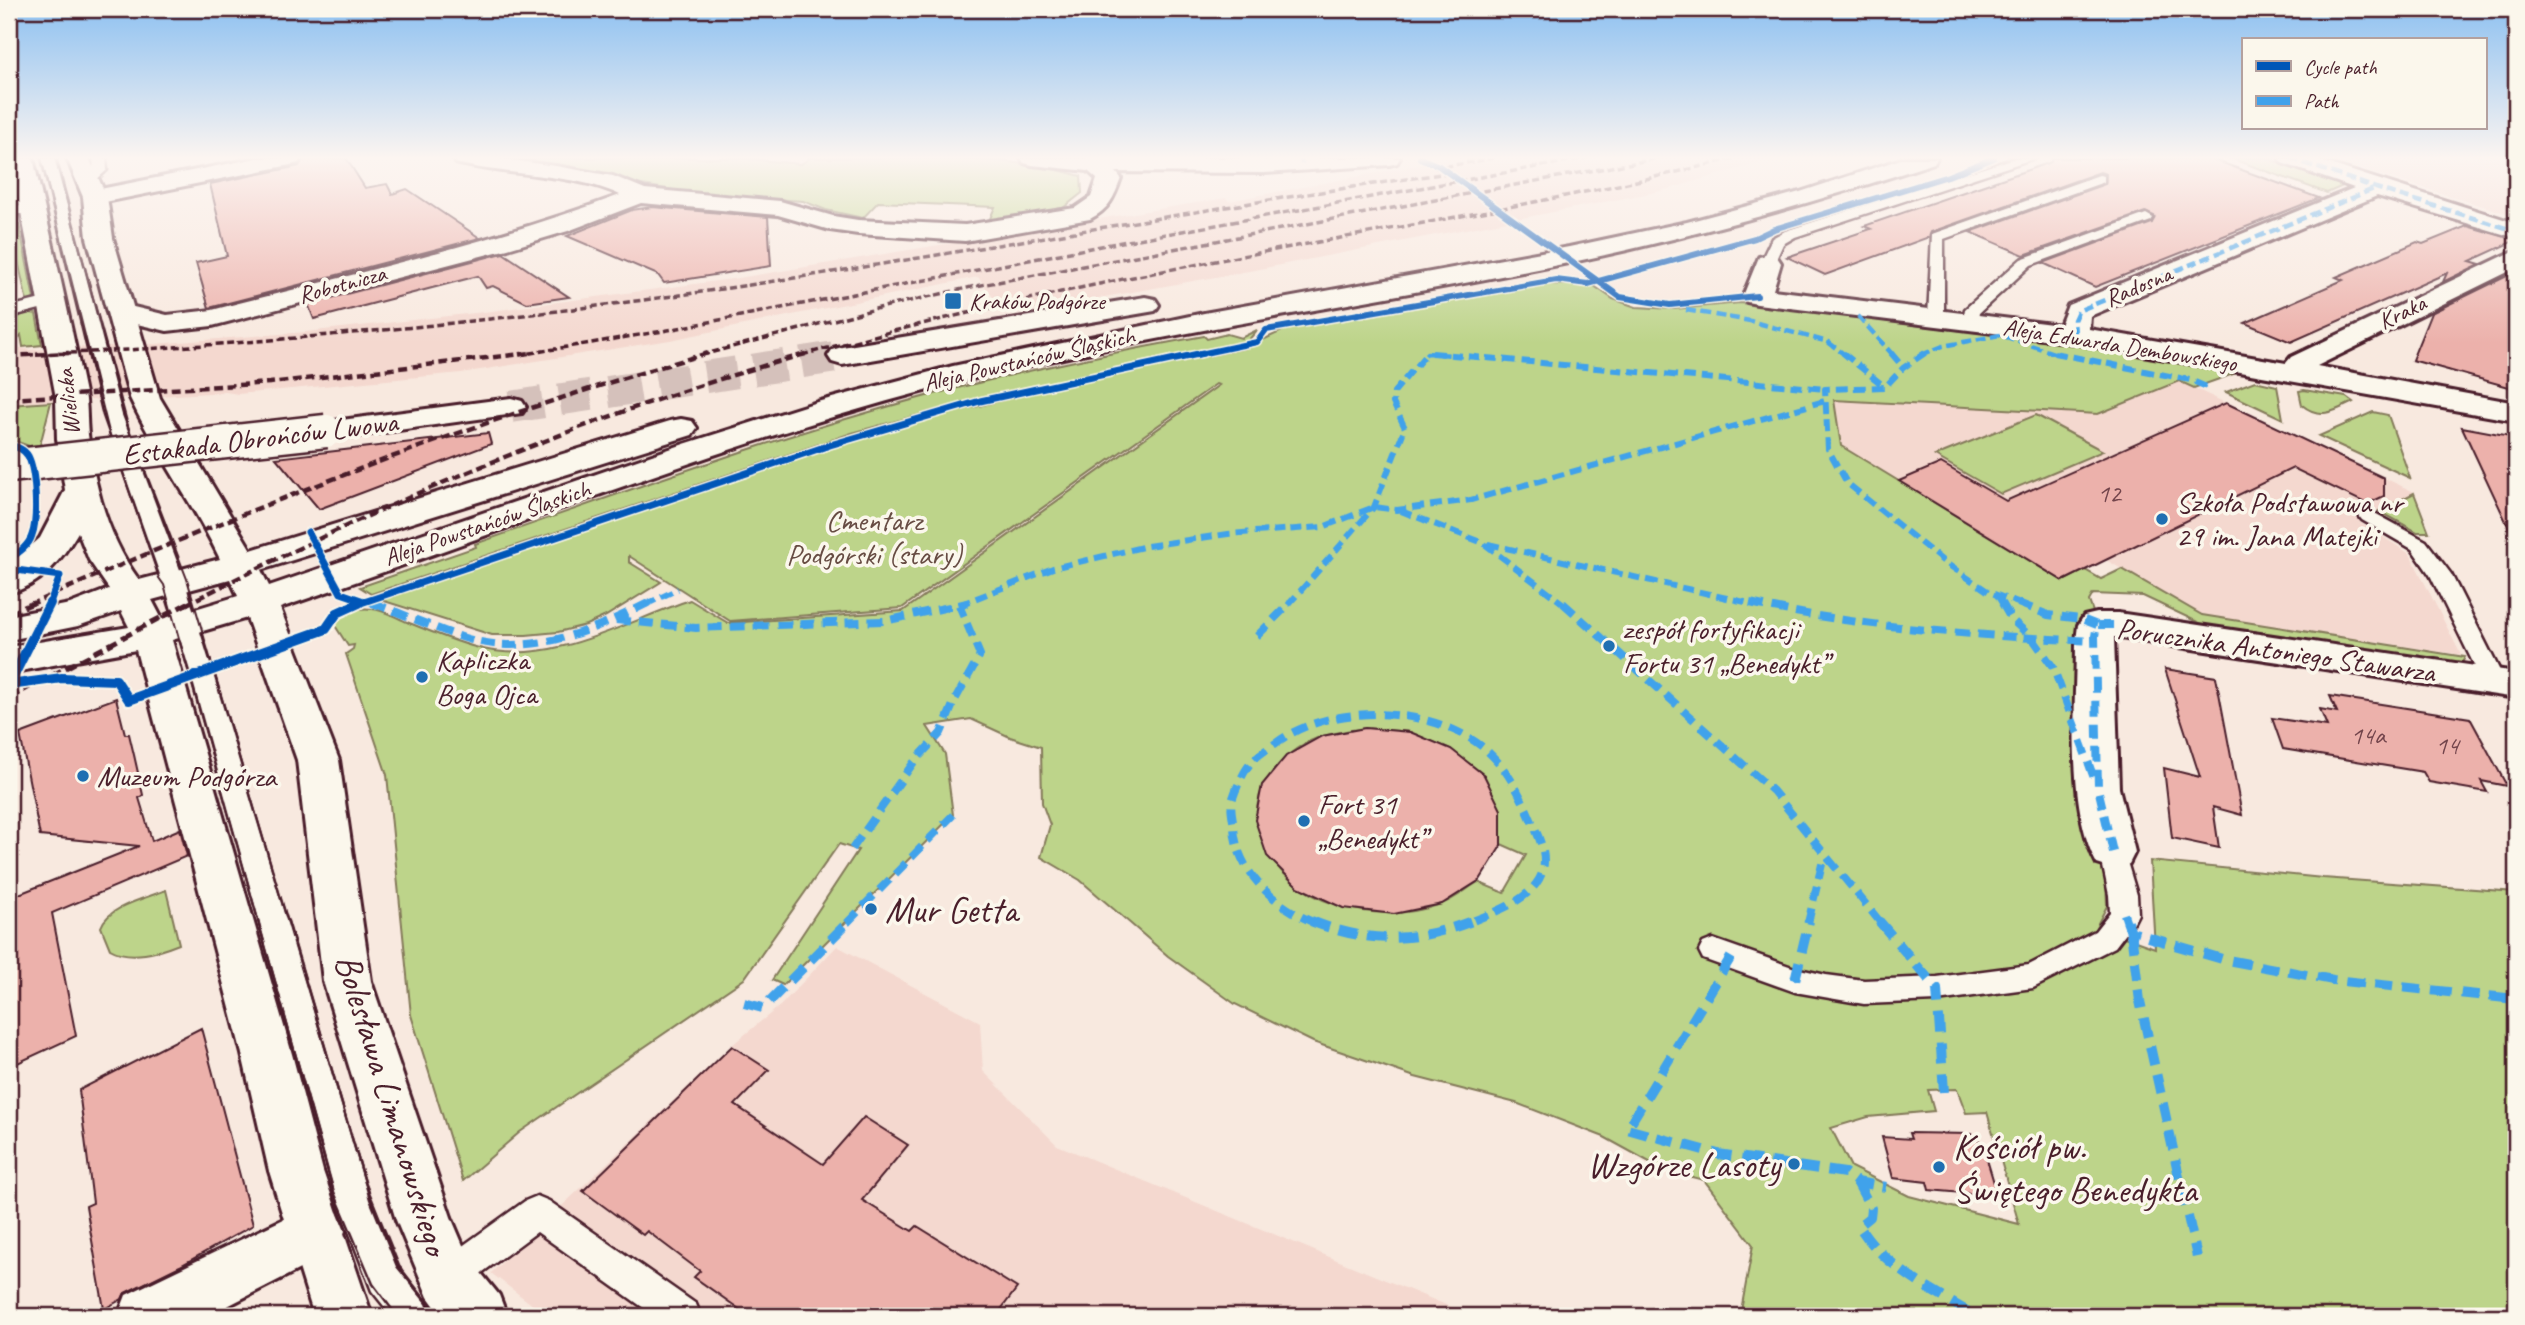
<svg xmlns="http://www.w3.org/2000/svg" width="2525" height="1325" font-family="Caveat,sans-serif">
<rect width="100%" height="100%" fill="#f8e9df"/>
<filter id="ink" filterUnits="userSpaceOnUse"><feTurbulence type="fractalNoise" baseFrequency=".0143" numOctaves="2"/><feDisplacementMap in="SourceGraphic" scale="14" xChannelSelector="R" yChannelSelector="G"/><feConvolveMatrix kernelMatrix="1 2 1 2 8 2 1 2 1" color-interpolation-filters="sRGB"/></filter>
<g filter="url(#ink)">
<g fill="#f4d8cf">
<polygon points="1455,158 1777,158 1661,191 1260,269 1043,308 1005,313 978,277 670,340 461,373 238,394 226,392 9,405 9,345 30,350 155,344 306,332 484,312 732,279 1226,198 1229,201"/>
<polygon points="2357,158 2516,158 2516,216 2344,164"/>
<polygon points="2179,381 2414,492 2359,522 2410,554 2461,655 2202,615 2106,560 1953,514 1841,446 1834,400 2098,414"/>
<polygon points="837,946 980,1022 983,1071 1057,1145 1473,1316 547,1316 491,1273 732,1045 781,1005"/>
</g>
<g fill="#bdd48a" stroke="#847a5a" stroke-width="2" fill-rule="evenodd">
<path d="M 478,158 L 738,158 L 801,164 L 810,158 C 900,158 994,151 1081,176 L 1082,193 L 1063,208 L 989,221 L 995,207 L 878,202 L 863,218 L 826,210 L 803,201 L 697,194 Z"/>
<polygon points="2230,158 2266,158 2345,185 2327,193"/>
<polygon points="9,219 19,224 34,299 27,302"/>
<path d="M 1549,284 L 1594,286 L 1613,299 L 1636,307 L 1674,309 L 1740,303 L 2061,343 L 2239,372 L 2194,388 L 2179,381 L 2098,414 L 1834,400 L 1841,446 L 2063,581 L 2085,570 L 2101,579 L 2122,569 L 2202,615 L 2465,657 L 2462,663 L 2456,665 L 2208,627 L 2143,596 L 2093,594 L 2089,601 L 2096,620 L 2107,906 L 2096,927 L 2155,948 L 2150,861 L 2323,878 L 2516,892 L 2516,1316 L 1740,1316 L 1753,1245 L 1704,1180 L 1664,1170 L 1604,1137 L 1516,1103 L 1415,1077 L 1313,1042 L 1235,1004 L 1168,956 L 1080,880 L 1041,857 L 1050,825 L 1042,803 L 1041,747 L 1010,737 L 971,719 L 927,726 L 945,754 L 953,815 L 783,985 L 772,980 L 858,850 L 839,844 L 744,979 L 520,1132 L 463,1181 L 411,1015 L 387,775 L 346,654 L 353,649 L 354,645 L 348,646 L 334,624 C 342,612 358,607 372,609 C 384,610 397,618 407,622 C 432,632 457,643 483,649 C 554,665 625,622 690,600 L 728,623 L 903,611 L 1219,385 L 1216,384 L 902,608 L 730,621 L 629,556 L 629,562 L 661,582 L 606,616 L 586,625 L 558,632 L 526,635 L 492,635 L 381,600 L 822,450 L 930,418 L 1044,390 L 1246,348 L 1284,330 ZM 1365,728 L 1410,732 L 1451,749 L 1484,776 L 1501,844 L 1526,855 L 1504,893 L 1478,882 C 1466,889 1454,900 1441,904 C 1378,927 1284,905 1261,837 C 1253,814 1257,791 1272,772 C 1285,756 1303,742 1323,736 C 1337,732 1352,730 1365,728 ZM 1957,1089 L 1966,1113 L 1987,1112 L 2019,1224 L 1909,1196 L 1851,1167 L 1831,1128 L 1868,1117 L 1934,1111 L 1928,1090 Z"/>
<polygon points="26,312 36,314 42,345 23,347 21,335 9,348 9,324"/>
<path d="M 1257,330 L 1247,342 L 995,394 L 852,433 L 371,594 L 360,587 L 476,547 L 475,544 C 607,498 738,450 873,411 C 981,379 1092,356 1204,336 L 1207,339 L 1227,334 L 1241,338 Z"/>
<polygon points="2255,381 2277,386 2283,419 2226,392"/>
<path d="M 2304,390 L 2346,397 L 2353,402 C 2335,411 2320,420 2302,405 L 2299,391 Z"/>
<polygon points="51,402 40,445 29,446 9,439 9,405"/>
<polygon points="2373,412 2388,415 2410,478 2319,436"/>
<polygon points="2036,415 2103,451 2001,494 1935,456"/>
<polygon points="2414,493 2429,532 2417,532 2379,511"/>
<path d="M 166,890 L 179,944 C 159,952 131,961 110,949 L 101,927 C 108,906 147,898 166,890 Z"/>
</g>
<g fill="#ecb1ab" stroke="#4a1f2b" stroke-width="2">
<polygon points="304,158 346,158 365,188 387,184 392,194 407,189 480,238 209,308 196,263 227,256 210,184 299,166"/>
<polygon points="2052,158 2209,158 2319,198 2095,287 2043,263 2152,223 2154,216 2145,212 2024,255 1970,232 2105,184 2106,174 2100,172 1931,232 1929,237 1825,275 1787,257 1871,229 1864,226 2051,162"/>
<polygon points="652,207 768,217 771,266 664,283 658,275 567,236 632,210"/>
<polygon points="2467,226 2516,240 2470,261 2480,264 2443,282 2447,273 2291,342 2245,323 2343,280 2336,277 2417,242 2423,244"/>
<polygon points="503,253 569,297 527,303 493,286 486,288 478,276 314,319 308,304"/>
<polygon points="2509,275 2516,277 2516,389 2412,360 2431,313"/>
<polygon points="2226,403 2384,478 2384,496 2367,504 2293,468 2063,581 1899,481 1941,463 2006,501"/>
<polygon points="2462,427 2516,437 2516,543"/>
<polygon points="488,433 491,444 319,509 276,458"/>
<polygon points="2165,669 2216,677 2242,815 2213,807 2219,848 2172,838 2164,768 2200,777"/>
<polygon points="2330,696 2470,718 2507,786 2481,781 2487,792 2429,782 2423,772 2283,749 2272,718 2327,726 2320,709 2337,712"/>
<polygon points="116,698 125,734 129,734 134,755 143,795 139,798 152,841 180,829 187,856 52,913 76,1036 9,1067 9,898 139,846 40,836 20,734"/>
<polygon points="1365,728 1410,732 1451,749 1484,775 1501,810 1501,846 1480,880 1442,904 1394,914 1343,908 1298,887 1267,856 1255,820 1262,785 1286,756 1322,736"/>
<polygon points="201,1028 253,1225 180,1266 125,1293 122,1299 104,1309 86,1206 93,1203 79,1090"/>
<polygon points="732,1046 769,1070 735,1105 823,1164 864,1117 908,1145 862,1200 912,1231 917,1226 1017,1288 996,1316 749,1316 694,1277 700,1271 647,1231 643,1235 583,1191"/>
<polygon points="1909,1133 1971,1134 1982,1143 1998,1196 1929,1190 1927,1182 1893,1178 1882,1137 1911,1139"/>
</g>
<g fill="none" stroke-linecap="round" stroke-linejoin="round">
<polyline stroke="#d5c1bb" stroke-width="32" stroke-dasharray="32 17" stroke-linecap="butt" points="511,407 842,356"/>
<defs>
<g id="lane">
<polygon points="42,158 55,158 122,415 185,583 213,674 369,1200 396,1267 426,1304 431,1316 392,1316 372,1291 337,1200 191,674 163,583 104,415"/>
<polygon points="94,158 106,158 107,170 93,183 83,183 83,177 93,169"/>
<polygon points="2015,158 2035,158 1795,237 1783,244 1773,266 1768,268 1760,263 1772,238 1785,231"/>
<polygon points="2099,175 2104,176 2104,182 1944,239 1944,318 1936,323 1930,321 1928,318 1932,234"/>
<polygon points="9,206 34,206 41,210 34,214 9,214"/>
<polygon points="2146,214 2153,218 2151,221 2031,265 1979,313 1977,324 1965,324 1963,321 1965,309 2021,259"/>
<polygon points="53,296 59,298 61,301 59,304 9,317 9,307"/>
<polygon points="2369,510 2426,541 2451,574 2505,681 2501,687 2493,689 2485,687 2430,575 2412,549 2362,520 2359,516 2362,512"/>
<polygon points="2113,842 2122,845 2137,895 2138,914 2134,922 2115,947 2033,988 1937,1001 1864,1004 1795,992 1703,959 1699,951 1703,943 1713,939 1795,968 1826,975 1864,980 1937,977 2029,965 2095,931 2110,912 2109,895 2100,852 2104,845"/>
<polygon points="537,1196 549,1201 696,1304 701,1316 655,1316 537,1232 460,1289 448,1294 436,1289 431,1277 436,1265 525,1201"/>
</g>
<g id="street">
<polygon points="257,158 301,158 298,163 290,165 95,204 87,202 83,197 87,192 95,190"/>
<path d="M 453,158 L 497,158 L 556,166 L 613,176 L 645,189 L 780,201 L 833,216 L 858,220 L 965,225 L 1075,208 L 1091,197 L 1097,179 L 1088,171 L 1032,165 L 1024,163 L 1021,158 L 1400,158 L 1397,163 L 1389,165 L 1264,173 L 1116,172 L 1121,178 C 1114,198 1109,209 1090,219 L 965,241 L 858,234 L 830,230 L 778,215 L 641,203 L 568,231 L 508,249 L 212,326 L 167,331 L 111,318 L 107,312 L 111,306 L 121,304 L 167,315 L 212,310 C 349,275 487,244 620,195 C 579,174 503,175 456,163 Z"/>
<polygon points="2279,158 2311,158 2516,223 2516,238 2377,196 2090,316 2089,329 2286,363 2291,357 2516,250 2516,268 2317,366 2516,403 2516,421 2075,343 1757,304 1747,302 1743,296 1759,257 1768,255 1777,257 1781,263 1773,290 2060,325 2068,305 2354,188 2282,163"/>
<path d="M 2097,613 L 2118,613 L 2516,672 L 2516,698 L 2114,637 L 2119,788 L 2135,852 L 2129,864 L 2113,869 L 2097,864 C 2066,807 2076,706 2076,641 L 2078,625 L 2084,616 Z"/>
<polygon points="317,1203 337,1212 345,1231 337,1250 208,1316 118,1316 126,1295"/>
</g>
<g id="secondary">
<path d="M 11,158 L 33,158 C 51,236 69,315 85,393 C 88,409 86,425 89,441 C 95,490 110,541 139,580 L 220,559 C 194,504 156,454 130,398 L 87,238 L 83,197 L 67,158 L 89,158 L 107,197 L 113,238 L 160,398 L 251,550 L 670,421 L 681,419 L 692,421 L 697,428 L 692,435 L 261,570 L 269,586 L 684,444 L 817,402 L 953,366 L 1204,313 L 1569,247 L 1687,222 L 1800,192 L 1904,158 L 1937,158 L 1934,163 C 1814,203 1693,237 1568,263 C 1368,304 1165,331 967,380 C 733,438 508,531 280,608 L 339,760 L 371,981 L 451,1217 L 468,1257 L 499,1295 L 507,1316 L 442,1316 L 428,1297 L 396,1220 L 323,981 L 297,760 L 247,618 L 172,640 L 292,1054 L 323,1171 L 372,1316 L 314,1316 L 269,1171 L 242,1054 L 136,650 L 9,673 L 9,647 L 129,627 L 121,611 L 78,626 L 9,640 L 9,616 L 70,604 L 109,589 L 89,560 L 78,532 C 62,559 41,586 9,593 L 9,566 L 40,538 L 65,490 L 57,439 L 56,398 ZM 230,579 L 238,596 L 162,619 L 152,600 Z"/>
<polygon points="1145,297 1155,299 1159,305 1155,311 842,365 832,362 828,356 832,350 842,347"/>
<polygon points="511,398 522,401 526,407 522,413 326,440 315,438 310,431 315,424 326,422"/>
</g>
</defs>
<use href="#lane" stroke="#4a1f2b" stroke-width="5"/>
<use href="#street" stroke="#4a1f2b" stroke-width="6"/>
<use href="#secondary" stroke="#4a1f2b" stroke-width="6"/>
<use href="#lane" fill="#fbf7ec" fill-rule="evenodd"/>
<use href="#street" fill="#fbf7ec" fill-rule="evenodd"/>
<use href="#secondary" fill="#fbf7ec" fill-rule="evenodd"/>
<g stroke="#4a1f2b" stroke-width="2">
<polyline points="41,158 109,432 159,578 164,585 259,923"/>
<polyline points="55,158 129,429 187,579 288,923"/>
</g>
<g stroke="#4a1f2b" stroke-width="2.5">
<polyline points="258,921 334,1192 373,1284 397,1316"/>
<polyline points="288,921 365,1182 399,1266 438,1316"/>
</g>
<g stroke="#4a1f2b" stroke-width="3.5" stroke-dasharray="7 3.5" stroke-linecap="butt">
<polyline points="1435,168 1495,158"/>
<path d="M 27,355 C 262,345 496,322 729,288 C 969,252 1208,207 1448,173"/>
<polyline points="519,355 663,331 1111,244 1586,158"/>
<polyline points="702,355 879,308 976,286 1659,158"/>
<path d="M 802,355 C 930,320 1059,291 1189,266 C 1371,231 1555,203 1735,158"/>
</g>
<g stroke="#4a1f2b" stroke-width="4.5" stroke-dasharray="9 4.5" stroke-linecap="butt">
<polyline points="9,356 69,353"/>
<polyline points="9,399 270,383 530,353"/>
<path d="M 29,605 C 250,507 475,420 708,353"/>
<path d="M 185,605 C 383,503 593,412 809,353"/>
</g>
<g stroke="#4a1f2b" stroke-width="5" stroke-dasharray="11 5" stroke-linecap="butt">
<polyline points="9,614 33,603"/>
<polyline points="9,698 188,603"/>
</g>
<defs>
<polyline id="secondary-bridge" points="9,466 326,431"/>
</defs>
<use href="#secondary-bridge" stroke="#4a1f2b" stroke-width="37" stroke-linecap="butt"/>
<use href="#secondary-bridge" stroke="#fbf7ec" stroke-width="32"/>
<g stroke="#40a2eb" stroke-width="4.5" stroke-dasharray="10 4.5" stroke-linecap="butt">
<polyline points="1263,158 1283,158"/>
<polyline points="1301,158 1302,164"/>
<polyline points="2290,158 2376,188 2516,231"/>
<polyline points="9,279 14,310 9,317"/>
<polyline points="1686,310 1750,321 1828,342 1845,355"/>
<polyline points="1858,316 1893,355"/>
<polyline points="2075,335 2074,320 2078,311 2376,188"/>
<polyline points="2004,336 2059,355"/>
<polyline points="1425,355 1427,353 1452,355"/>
<polyline points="1921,355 1943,346 2005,334"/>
</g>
<g stroke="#40a2eb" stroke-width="6" stroke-dasharray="12 6" stroke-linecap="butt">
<polyline points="1432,353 1825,389"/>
<polyline points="1843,353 1885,387"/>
<polyline points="1891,353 1902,366"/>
<polyline points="1925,353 1903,368 1885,387 1825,389 1828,449 1847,483 1944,562 1989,592 2023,605"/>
<polyline points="2054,353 2190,380 2211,389"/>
<polyline points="1401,511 1483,543 1565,605"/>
<polyline points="1488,544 1758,605"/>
<polyline points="1997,595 2003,605"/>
<polyline points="365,601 378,605"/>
<polyline points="645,605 678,589"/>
<polyline points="959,605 1053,568 1147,546 1228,534 1323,527 1374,507 1397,510 1471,500 1825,401"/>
<polyline points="1288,605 1374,507 1405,428 1393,403 1394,392 1427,353"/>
</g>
<g stroke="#40a2eb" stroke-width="8" stroke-dasharray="15 8" stroke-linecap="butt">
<path d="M 372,603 C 405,614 435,629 468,639 C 531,657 592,631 648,603"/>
<polyline points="1563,603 1773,791 1881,923"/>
<path d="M 1750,603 C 1864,628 1979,636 2095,641"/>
<polyline points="2002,603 2011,619 2033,639 2053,667 2094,778"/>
<polyline points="2018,603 2048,615 2082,619 2097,625"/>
<polyline points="616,620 696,628 885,621 967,603"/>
<polyline points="1257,636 1290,603"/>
<polyline points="852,849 914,762 941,733 955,700 980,655 959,605"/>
<polyline points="2113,852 2098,788 2095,636 2097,625 2118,625"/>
<polyline points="2124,914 2127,923"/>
<polyline points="847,923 953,815"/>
<path d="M 1315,923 C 1276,907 1236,872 1234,827 C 1233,819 1230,808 1232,801 C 1235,791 1244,770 1251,763 C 1257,755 1268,749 1276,743 C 1331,702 1432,705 1485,749 C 1509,770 1521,796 1533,824 C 1542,844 1551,864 1536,884 C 1520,905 1491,913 1468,923"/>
<polyline points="1808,923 1824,856"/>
</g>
<g stroke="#40a2eb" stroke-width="10" stroke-dasharray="19 10" stroke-linecap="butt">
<path d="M 1311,921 C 1369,944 1414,943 1472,921"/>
<polyline points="1879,921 1937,989 1944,1092"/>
<polyline points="2127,921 2131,932 2222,959 2333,980 2516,999"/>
<polyline points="2131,932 2140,1001 2197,1257"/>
<polyline points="1731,957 1627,1129 1718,1154 1845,1173 1857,1182 1886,1187"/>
<polyline points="1795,980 1809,921"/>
<polyline points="744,1003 763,1008 849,921"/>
<path d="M 1857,1182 L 1871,1208 L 1870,1217 L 1859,1226 C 1886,1269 1932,1290 1975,1316"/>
</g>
<defs>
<g id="cycleway-far2">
<polyline points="1420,158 1439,166 1620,297 1670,305 1757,296"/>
<polyline points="1195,355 1257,342 1266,330 1556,280 1588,284 1755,238 1774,229 1948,176 1994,158"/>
</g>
<g id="cycleway-far1">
<path d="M 9,445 C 17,447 24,449 28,456 C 36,471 38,519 32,535 C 29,546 18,553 9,559"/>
<polyline points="308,532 341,593 364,601"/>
<polyline points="9,569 60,576 49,605"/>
<polyline points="355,605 830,445 980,401 1203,353"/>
</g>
<g id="cycleway">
<polyline points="9,685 50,603"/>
<polyline points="9,685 62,678 116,680 129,700 326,629 337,613 359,603"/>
</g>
</defs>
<use href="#cycleway-far2" stroke="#fbf7ec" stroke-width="9"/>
<use href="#cycleway-far1" stroke="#fbf7ec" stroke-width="10"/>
<use href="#cycleway" stroke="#fbf7ec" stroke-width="14"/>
<use href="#cycleway-far2" stroke="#0057b8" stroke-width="6"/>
<use href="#cycleway-far1" stroke="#0057b8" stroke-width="7"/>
<use href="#cycleway" stroke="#0057b8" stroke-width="10"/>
</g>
</g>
<linearGradient id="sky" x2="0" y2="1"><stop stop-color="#8cc0f1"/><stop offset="0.46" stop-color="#fcf5f1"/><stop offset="1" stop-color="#fcf5f1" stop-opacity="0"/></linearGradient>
<rect width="2525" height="343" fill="url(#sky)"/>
<g fill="#1f6fb2" stroke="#fbf7ec" stroke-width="2.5">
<rect x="944" y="292" width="18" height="18" rx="3.5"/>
<circle cx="2162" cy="519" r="7"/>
<circle cx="1609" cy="646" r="7"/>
<circle cx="422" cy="677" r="7"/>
<circle cx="83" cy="776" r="7"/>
<circle cx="1304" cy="821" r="7"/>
<circle cx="871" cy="909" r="7"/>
<circle cx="1794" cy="1164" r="7"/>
<circle cx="1939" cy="1167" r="7"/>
</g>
<g text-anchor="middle" stroke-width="7" stroke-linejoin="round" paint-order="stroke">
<g font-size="24" fill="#4a1f2b" stroke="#fbf7ec">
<text transform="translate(342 284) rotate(-15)" y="8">Robotnicza</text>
<text transform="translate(2138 286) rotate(-23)" y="8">Radosna</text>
<text transform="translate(2402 312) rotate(-26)" y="8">Kraka</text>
<text transform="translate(2120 345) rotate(9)" y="8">Aleja Edwarda Dembowskiego</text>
<text transform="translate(1029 359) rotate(-13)" y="8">Aleja Powstańców Śląskich</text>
<text transform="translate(68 402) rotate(-96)" y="8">Wielicka</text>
<text transform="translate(487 523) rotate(-19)" y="8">Aleja Powstańców Śląskich</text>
</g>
<g font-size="24" fill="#4a1f2b" stroke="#fbf7ec" text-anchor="start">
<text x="969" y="309">Kraków Podgórze</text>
</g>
<g font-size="26" fill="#72444b">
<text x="2109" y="502">12</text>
<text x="2368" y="744">14a</text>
<text x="2447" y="754">14</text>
</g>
<g font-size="30" fill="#4a1f2b" stroke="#fbf7ec">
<text transform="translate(260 438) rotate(-7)" y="10">Estakada Obrońców Lwowa</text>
<text transform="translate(2276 650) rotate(8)" y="10">Porucznika Antoniego Stawarza</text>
</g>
<g font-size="30" fill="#4a1f2b" stroke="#fbf7ec" text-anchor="start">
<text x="2176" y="512">Szkoła Podstawowa nr<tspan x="2176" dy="34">29 im. Jana Matejki</tspan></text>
<text x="1623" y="639">zespół fortyfikacji<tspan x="1623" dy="34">Fortu 31 „Benedykt”</tspan></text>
<text x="436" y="670">Kapliczka<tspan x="436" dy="34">Boga Ojca</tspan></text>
<text x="97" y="786">Muzeum Podgórza</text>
<text x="1318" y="814">Fort 31<tspan x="1318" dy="34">„Benedykt”</tspan></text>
</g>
<g font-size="30" fill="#674c43" stroke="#fbf7ec">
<text x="874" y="530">Cmentarz<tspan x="874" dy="34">Podgórski (stary)</tspan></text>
</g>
<g font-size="37" fill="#4a1f2b" stroke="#fbf7ec" text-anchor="start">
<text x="885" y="922">Mur Getta</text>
<text x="1953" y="1159">Kościół pw.<tspan x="1953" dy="43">Świętego Benedykta</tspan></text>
<text x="1780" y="1177" text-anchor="end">Wzgórze Lasoty</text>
</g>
<g font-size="37" fill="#4a1f2b" stroke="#fbf7ec">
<text transform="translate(393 1104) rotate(73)" y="13">Bolesława Limanowskiego</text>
</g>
</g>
<rect width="2525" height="1325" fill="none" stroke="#fbf7ec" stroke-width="35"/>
<rect x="18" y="18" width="2490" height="1290" fill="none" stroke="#4a1f2b" stroke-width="2.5" filter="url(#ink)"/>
<rect x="2242" y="38" width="245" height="91" fill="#fbf7ec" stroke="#b4a19f" stroke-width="2"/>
<rect x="2256" y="61" width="35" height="10" fill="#0057b8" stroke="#b4a19f" stroke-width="2"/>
<text x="2304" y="74" font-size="21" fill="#4a1f2b">Cycle path</text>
<rect x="2256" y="96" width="35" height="10" fill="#40a2eb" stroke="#b4a19f" stroke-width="2"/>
<text x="2304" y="108" font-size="21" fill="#4a1f2b">Path</text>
</svg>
